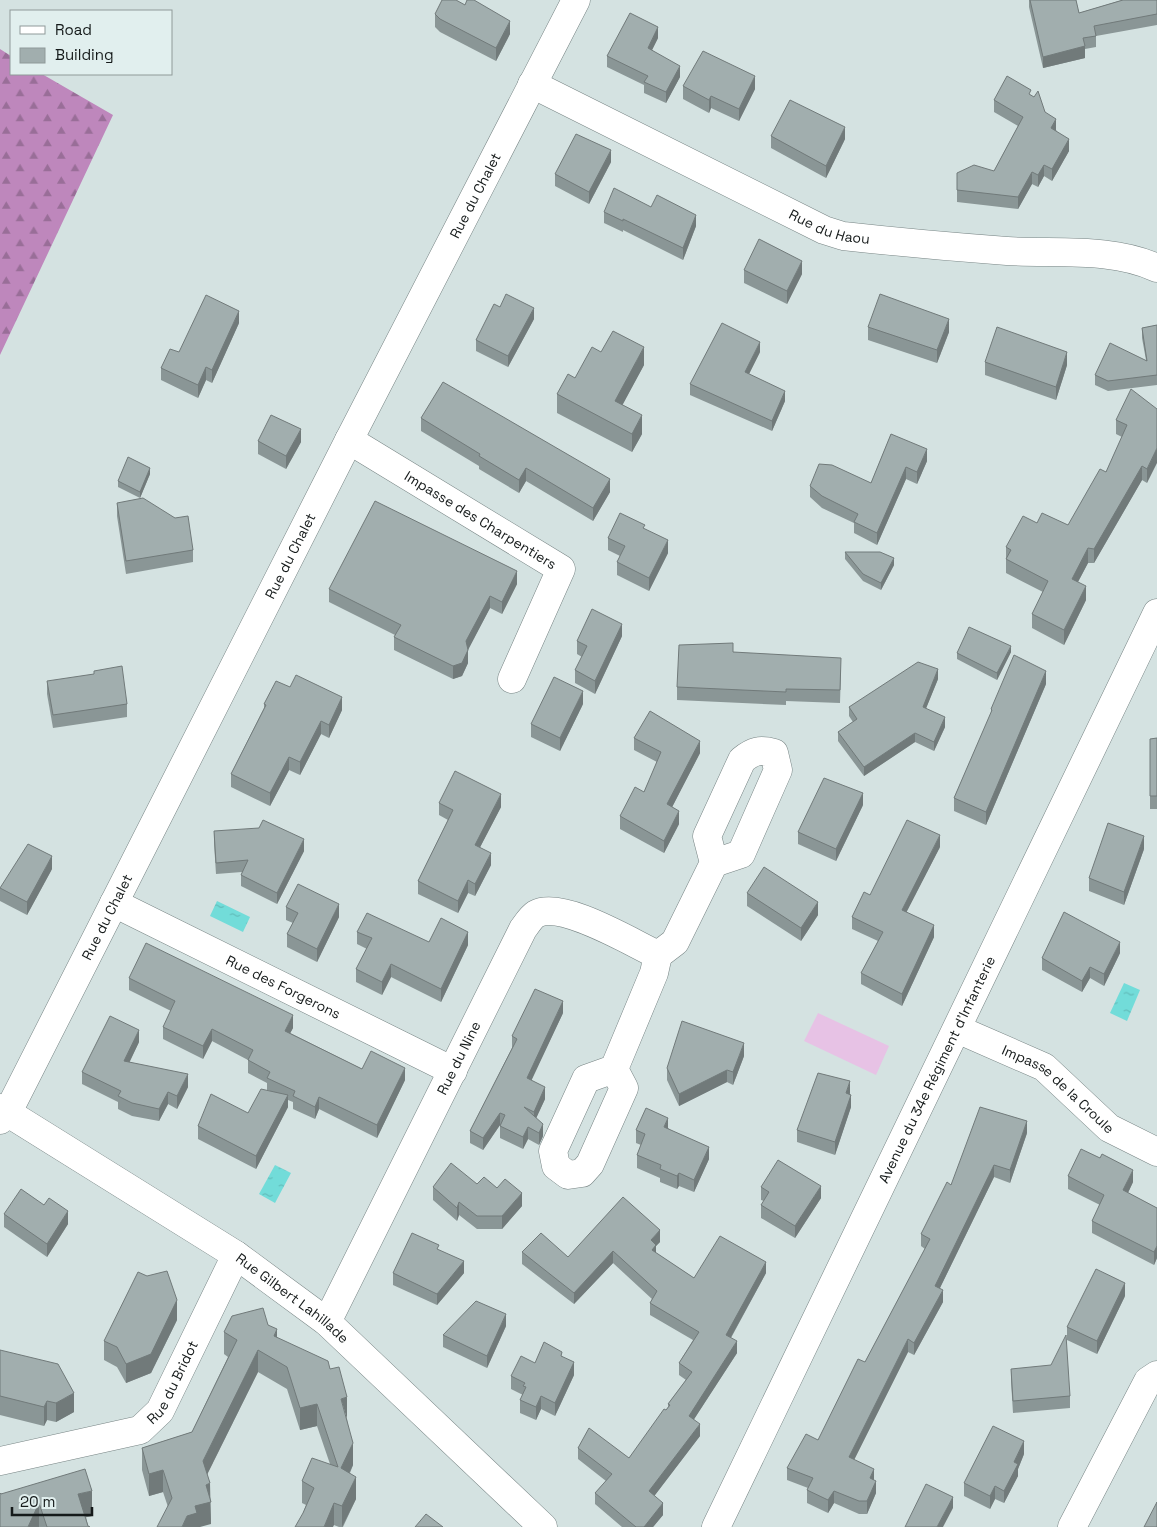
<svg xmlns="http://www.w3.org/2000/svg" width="1157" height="1527" font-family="'Space Grotesk',sans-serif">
<defs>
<pattern id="forest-firs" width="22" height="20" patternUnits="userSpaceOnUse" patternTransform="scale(1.25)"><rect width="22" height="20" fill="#be87bc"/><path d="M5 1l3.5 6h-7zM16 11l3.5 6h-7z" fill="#996e98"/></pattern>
<pattern id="water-ripples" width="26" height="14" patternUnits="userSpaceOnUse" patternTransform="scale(1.25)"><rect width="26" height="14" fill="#72dcd9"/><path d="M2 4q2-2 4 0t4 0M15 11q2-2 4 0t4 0" fill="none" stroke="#62bcba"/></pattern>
</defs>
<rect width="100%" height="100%" fill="#d4e2e1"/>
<polygon fill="#e7c2e5" points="818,1013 889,1046 876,1075 804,1041"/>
<polygon fill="url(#forest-firs)" points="0,49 11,56 11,74 42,74 113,115 0,355"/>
<g fill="url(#water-ripples)">
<polygon points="217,901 250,917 243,932 210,916"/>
<polygon points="1124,983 1140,990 1127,1021 1110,1013"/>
<polygon points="275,1165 291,1173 275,1203 259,1194"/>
</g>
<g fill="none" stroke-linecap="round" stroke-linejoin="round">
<defs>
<g id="minor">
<path id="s1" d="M 532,84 L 824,230 L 843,236 C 897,242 952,247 1007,251 C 1056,254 1112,247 1157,268"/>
<path id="s2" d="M 349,440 L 561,569 L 512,679"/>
<path id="s3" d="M 114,903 L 453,1071"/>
<path d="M 658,955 L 675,942 L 714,863 L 707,836 L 742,760 C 753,751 760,749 774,753 L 778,770 L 741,854 L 714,863"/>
<path id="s4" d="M 957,1029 L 1044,1067 L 1109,1128 L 1157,1152"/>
<path id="s5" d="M 0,1108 L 236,1255 L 327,1322 L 543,1527"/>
<path id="s6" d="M 0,1120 L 8,1112 L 349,440 L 576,0"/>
<path id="s7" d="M 327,1322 L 523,929 C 526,925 531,917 536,914 C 562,900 632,943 658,955 L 654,973 L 614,1069 L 586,1079 L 553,1151 L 556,1166 L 568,1175 L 582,1173 L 590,1164 L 624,1088 L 614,1069"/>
<path id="s8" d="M 0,1461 L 140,1430 L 160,1411 L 236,1255"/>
<path id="s9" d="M 716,1527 L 1157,613"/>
<polyline points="1072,1527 1148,1381 1157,1375"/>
</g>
</defs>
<use href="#minor" stroke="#778484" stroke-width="29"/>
<use href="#minor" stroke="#fff" stroke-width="28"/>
</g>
<g fill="#8a9696">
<polygon points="1029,0 1076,0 1079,13 1122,0 1157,0 1157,25 1096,36 1096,47 1085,49 1085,58 1043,68 1029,7"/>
<polygon points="435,14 510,34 496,61 440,32 435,27"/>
<polygon points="658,38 652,50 680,77 666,103 644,93 644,85 607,67 607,56"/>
<polygon points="683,86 755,89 739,121 711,108 709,113 683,99"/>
<polygon points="1031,95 1045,112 1069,151 1052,181 1044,176 1038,187 1032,184 1018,209 957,202 957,173 994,171 1018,126 994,112 994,100"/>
<polygon points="771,136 845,139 826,178 771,148"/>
<polygon points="611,162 589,204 555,186 555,174"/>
<polygon points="651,207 696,226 683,260 623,230 623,232 604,223 604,212"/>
<polygon points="744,270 802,274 787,304 744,283"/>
<polygon points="500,307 534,319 508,367 476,351 476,340"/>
<polygon points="239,323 212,383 206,380 198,398 161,380 161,368 179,352"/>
<polygon points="1157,325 1157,385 1108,391 1095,385 1095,375 1146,360 1142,338 1142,328"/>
<polygon points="868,327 949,332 937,363 868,340"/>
<polygon points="601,352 644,365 622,405 642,434 632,452 557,413 557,394 575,378"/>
<polygon points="760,352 749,374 785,401 772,431 690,395 690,384"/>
<polygon points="985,362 1067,365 1056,400 985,375"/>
<polygon points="1155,408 1147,483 1142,480 1094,563 1088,563 1078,582 1086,600 1064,645 1032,628 1032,614 1043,592 1006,573 1006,547 1037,523 1068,525 1106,472 1122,437 1116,434 1116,420"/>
<polygon points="421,418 610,492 593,521 526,481 519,493 479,469 479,466 421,431"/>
<polygon points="891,434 927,461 917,484 906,479 877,545 854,533 854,523 822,508 810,497 810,486 871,483"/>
<polygon points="258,441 301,442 286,469 258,454"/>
<polygon points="150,474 140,498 118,487 118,481"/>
<polygon points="117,503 175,518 193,550 193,562 126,574 117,516"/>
<polygon points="645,529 668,553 649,591 617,575 617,562 620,556 608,550 608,538"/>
<polygon points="845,552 894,565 881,590 863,581 845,559"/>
<polygon points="517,584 502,614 490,608 468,649 468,663 462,676 453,679 394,650 394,637 395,635 329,602 329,589"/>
<polygon points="622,636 595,694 575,683 575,670 582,657 577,654 577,641"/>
<polygon points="733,652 841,670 840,703 786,701 786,705 677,700 677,687"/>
<polygon points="1011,652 997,680 957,659 957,653"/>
<polygon points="938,679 926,708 945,727 934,751 915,742 864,776 838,741 838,732 853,722 849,716 849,707"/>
<polygon points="47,681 127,704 127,717 53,728 47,694"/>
<polygon points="1046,684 986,825 954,811 954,798 991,713 991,709"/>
<polygon points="290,687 342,710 329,738 321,734 300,775 289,770 270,806 231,787 231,774 264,708 264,704"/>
<polygon points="583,704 560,751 531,737 531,724"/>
<polygon points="634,738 700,753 672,807 679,824 664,853 620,829 620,816 644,792 657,762 634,750"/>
<polygon points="1157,738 1157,809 1150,809 1150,739"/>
<polygon points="439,803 501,807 480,847 491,865 475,896 468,893 458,913 418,894 418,881 448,820 439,815"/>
<polygon points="863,805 836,861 798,844 798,832"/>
<polygon points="214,831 304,851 277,904 241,886 241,875 242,872 216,874 214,843"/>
<polygon points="940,847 906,912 934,937 902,1006 861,984 861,973 878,941 852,929 852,917 870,895"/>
<polygon points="1144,849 1124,905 1089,891 1089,878"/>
<polygon points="52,869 27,915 0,901 0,888"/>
<polygon points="747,893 818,915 801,941 747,906"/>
<polygon points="286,907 339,917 317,962 287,947 287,934 293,923 286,920"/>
<polygon points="357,932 429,942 468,945 441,1002 391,977 382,995 356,982 356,969 367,949 357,944"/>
<polygon points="1120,953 1104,986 1090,978 1082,992 1042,970 1042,958"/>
<polygon points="129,978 293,1028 290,1033 362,1069 405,1080 377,1138 319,1109 315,1119 293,1109 293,1102 288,1100 288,1107 256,1169 198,1139 198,1126 248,1113 270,1091 267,1090 267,1083 248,1073 248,1060 212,1041 203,1059 163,1039 163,1027 171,1011 129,990"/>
<polygon points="563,1013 531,1080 545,1099 536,1118 543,1136 539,1145 528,1139 523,1149 500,1138 500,1125 483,1150 470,1143 470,1131 512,1048 512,1036"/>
<polygon points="139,1042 129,1062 188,1087 177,1109 168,1104 159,1121 132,1116 118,1109 118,1102 82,1084 82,1072"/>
<polygon points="744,1056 733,1085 727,1082 679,1106 667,1080 667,1068"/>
<polygon points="850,1093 851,1107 835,1155 797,1142 797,1130"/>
<polygon points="668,1128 709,1159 694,1192 679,1186 677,1189 660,1182 660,1178 637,1168 637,1155 641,1145 636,1143 636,1130"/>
<polygon points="1027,1133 1010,1183 994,1177 940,1288 943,1302 914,1355 908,1352 854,1460 874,1480 876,1493 867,1514 859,1514 834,1503 828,1513 807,1503 807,1490 808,1488 787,1480 787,1468 818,1440 865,1362 925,1249 921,1246 921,1234 951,1185"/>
<polygon points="1068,1176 1133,1182 1128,1193 1157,1208 1157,1258 1154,1265 1092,1233 1092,1221 1100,1205 1068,1189"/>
<polygon points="477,1184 497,1188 522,1206 502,1229 477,1229 459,1215 457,1221 433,1200 433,1187"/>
<polygon points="761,1187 821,1198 795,1238 761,1218 761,1205 764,1201 761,1200"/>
<polygon points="44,1205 68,1224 47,1257 4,1227 4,1214"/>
<polygon points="660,1242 656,1246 656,1253 694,1278 766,1273 731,1338 737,1353 694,1419 700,1436 654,1496 663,1515 653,1527 622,1527 595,1504 595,1493 606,1481 578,1459 578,1448 629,1458 666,1410 668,1407 668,1404 686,1380 679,1375 679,1363 693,1340 650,1315 650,1303 652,1299 613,1263 574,1304 522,1264 522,1252 568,1257"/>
<polygon points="439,1250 464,1273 437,1305 393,1285 393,1273"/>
<polygon points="1125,1296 1097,1354 1067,1340 1067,1327"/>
<polygon points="177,1320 151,1373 126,1383 117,1367 104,1360 104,1341"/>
<polygon points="268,1325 277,1337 347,1419 353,1465 350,1473 356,1499 343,1527 339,1527 303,1513 306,1505 302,1503 302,1481 330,1464 317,1426 300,1430 287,1389 258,1372 207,1474 210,1499 211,1524 168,1507 163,1492 149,1496 142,1470 142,1448 192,1432 228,1357 224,1354 224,1332"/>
<polygon points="506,1326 487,1368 443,1347 443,1335"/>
<polygon points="0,1350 74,1412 56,1422 47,1420 44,1426 0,1415"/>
<polygon points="562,1356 574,1375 555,1416 541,1409 536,1420 520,1413 520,1400 523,1395 511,1389 511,1376 535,1363"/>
<polygon points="1011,1369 1070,1396 1070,1408 1013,1413 1011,1381"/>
<polygon points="1024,1454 1018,1469 1018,1476 1004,1503 995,1499 990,1509 964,1496 964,1483"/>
<polygon points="0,1493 92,1516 86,1517 88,1526 90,1527 0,1527"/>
</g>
<g fill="#717a7a">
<polygon points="510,21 510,34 496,61 496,48"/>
<polygon points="658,27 658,38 648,58 648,48"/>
<polygon points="1085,46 1085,58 1043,68 1043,57"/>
<polygon points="680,66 680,77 666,103 666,92"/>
<polygon points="755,76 755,89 739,121 739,109"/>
<polygon points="711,96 711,108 709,113 709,100"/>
<polygon points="1056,119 1056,131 1051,128"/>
<polygon points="845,127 845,139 826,178 826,166"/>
<polygon points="1069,139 1069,151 1052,181 1052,169"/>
<polygon points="611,150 611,162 589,204 589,192"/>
<polygon points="1044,165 1044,176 1038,187 1038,175"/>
<polygon points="1032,172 1032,184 1018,209 1018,197"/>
<polygon points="696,215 696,226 683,260 683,248"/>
<polygon points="802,261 802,274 787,304 787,291"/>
<polygon points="534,308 534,319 508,367 508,356"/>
<polygon points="239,311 239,323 212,383 212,370"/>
<polygon points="949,319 949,332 937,363 937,350"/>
<polygon points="760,342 760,352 745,382 745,372"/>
<polygon points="644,347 644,365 615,419 615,401"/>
<polygon points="1067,352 1067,365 1056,400 1056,387"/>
<polygon points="206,367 206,380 198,398 198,385"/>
<polygon points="785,391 785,401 772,431 772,421"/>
<polygon points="642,415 642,434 632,452 632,434"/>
<polygon points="301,429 301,442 286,469 286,456"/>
<polygon points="1157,448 1157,463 1147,483 1147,469"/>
<polygon points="927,449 927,461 917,484 917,472"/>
<polygon points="1142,466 1142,480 1094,563 1094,549"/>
<polygon points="906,467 906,479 877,545 877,533"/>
<polygon points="150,468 150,474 140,498 140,492"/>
<polygon points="526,468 526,481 519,493 519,480"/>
<polygon points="610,479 610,492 593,521 593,508"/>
<polygon points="668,540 668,553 649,591 649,578"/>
<polygon points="1088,548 1088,563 1072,593 1072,579"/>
<polygon points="894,558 894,565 881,590 881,583"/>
<polygon points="517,571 517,584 502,614 502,602"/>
<polygon points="1086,586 1086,600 1064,645 1064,630"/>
<polygon points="490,596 490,608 466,654 466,641"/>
<polygon points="622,624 622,636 595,694 595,681"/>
<polygon points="1011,646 1011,652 997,680 997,673"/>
<polygon points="468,650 468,663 462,676 453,679 453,666"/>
<polygon points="938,669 938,679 923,716 923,707"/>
<polygon points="1046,671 1046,684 986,825 986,812"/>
<polygon points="583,691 583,704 560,751 560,738"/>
<polygon points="342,697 342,710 329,738 329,725"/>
<polygon points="945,717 945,727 934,751 934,742"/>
<polygon points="321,721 321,734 300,775 300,762"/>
<polygon points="915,733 915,742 864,776 864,767"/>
<polygon points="700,741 700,753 667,817 667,804"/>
<polygon points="289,757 289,770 270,806 270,793"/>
<polygon points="863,793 863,805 836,861 836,849"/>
<polygon points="501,794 501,807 475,857 475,845"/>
<polygon points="679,811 679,824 664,853 664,841"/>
<polygon points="940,835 940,847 902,921 902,910"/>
<polygon points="1144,836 1144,849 1124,905 1124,892"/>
<polygon points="304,839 304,851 277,904 277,893"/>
<polygon points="491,853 491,865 475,896 475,884"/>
<polygon points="52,856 52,869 27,915 27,902"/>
<polygon points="468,880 468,893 458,913 458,901"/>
<polygon points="818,902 818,915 801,941 801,928"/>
<polygon points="339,904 339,917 317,962 317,949"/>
<polygon points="934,925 934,937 902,1006 902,994"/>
<polygon points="468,932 468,945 441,1002 441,989"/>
<polygon points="1120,942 1120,953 1104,986 1104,974"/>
<polygon points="391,964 391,977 382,995 382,982"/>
<polygon points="1090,967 1090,978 1082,992 1082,981"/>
<polygon points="563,1001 563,1013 527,1090 527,1078"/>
<polygon points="293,1015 293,1028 285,1043 285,1031"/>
<polygon points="212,1029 212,1041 203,1059 203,1046"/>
<polygon points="139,1030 139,1042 124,1074 124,1061"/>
<polygon points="744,1043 744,1056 733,1085 733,1072"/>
<polygon points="405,1068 405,1080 377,1138 377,1125"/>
<polygon points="727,1070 727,1082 679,1106 679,1094"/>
<polygon points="188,1074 188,1087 177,1109 177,1096"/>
<polygon points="850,1081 850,1093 846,1106 846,1093"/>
<polygon points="545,1087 545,1099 534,1123 534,1112"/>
<polygon points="168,1092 168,1104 159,1121 159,1109"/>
<polygon points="288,1095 288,1107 256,1169 256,1156"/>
<polygon points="851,1095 851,1107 835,1155 835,1142"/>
<polygon points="319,1097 319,1109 315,1119 315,1107"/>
<polygon points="500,1113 500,1125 483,1150 483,1138"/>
<polygon points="668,1118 668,1131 664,1127"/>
<polygon points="1027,1121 1027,1133 1010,1183 1010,1170"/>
<polygon points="543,1124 543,1136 539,1145 539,1133"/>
<polygon points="528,1127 528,1139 523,1149 523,1137"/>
<polygon points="709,1147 709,1159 694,1192 694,1180"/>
<polygon points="994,1165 994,1177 935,1298 935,1286"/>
<polygon points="1133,1170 1133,1182 1123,1203 1123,1190"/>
<polygon points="679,1173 679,1186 677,1189 677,1176"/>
<polygon points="821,1186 821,1198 795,1238 795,1226"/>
<polygon points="522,1193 522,1206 502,1229 502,1216"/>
<polygon points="459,1202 459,1215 457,1221 457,1208"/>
<polygon points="68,1211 68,1224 47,1257 47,1244"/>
<polygon points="660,1230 660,1242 656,1246 656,1256 652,1262 651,1240"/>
<polygon points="1157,1246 1157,1258 1154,1265 1154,1252"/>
<polygon points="613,1251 613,1263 574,1304 574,1293"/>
<polygon points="464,1261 464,1273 437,1305 437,1294"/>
<polygon points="766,1262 766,1273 726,1346 726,1335"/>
<polygon points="1125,1283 1125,1296 1097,1354 1097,1341"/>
<polygon points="943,1290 943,1302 914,1355 914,1343"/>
<polygon points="177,1300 177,1320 151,1373 126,1383 126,1364"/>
<polygon points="506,1314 506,1326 487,1368 487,1356"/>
<polygon points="277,1329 277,1351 274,1336"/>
<polygon points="908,1339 908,1352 849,1470 849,1457"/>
<polygon points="737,1341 737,1353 689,1427 689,1416"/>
<polygon points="258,1350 258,1372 203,1483 203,1461"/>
<polygon points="574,1362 574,1375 555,1416 555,1403"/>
<polygon points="74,1393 74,1412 56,1422 56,1403"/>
<polygon points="541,1396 541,1409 536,1420 536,1407"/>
<polygon points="347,1397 347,1419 341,1399"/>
<polygon points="47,1401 47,1420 44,1426 44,1407"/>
<polygon points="317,1404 317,1426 300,1430 300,1408"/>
<polygon points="700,1424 700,1436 649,1503 649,1491"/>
<polygon points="1024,1441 1024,1454 1018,1469 1018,1476 1004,1503 1004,1491 1014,1462"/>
<polygon points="353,1443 353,1465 341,1490 341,1468"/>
<polygon points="874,1469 874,1481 870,1478"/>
<polygon points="163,1470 163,1492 149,1496 149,1474"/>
<polygon points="356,1477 356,1499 342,1527 342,1506"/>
<polygon points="876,1481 876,1493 867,1514 867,1501"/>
<polygon points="210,1483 211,1524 200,1527 182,1527 187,1516 195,1506 206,1485"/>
<polygon points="995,1486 995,1499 990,1509 990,1496"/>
<polygon points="92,1491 92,1516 78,1519 78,1494"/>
<polygon points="834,1491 834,1503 828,1513 828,1500"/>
<polygon points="953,1497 953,1508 943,1527 937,1527"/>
<polygon points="39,1503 39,1527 28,1527"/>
<polygon points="334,1503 334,1525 333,1527 324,1527"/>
<polygon points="663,1503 663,1515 653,1527 644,1527"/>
</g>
<g fill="#a1aeae" stroke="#717a7a">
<polygon points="442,0 456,0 465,5 467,0 474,0 510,21 496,48 440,19 435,14"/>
<polygon points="1030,0 1076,0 1079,13 1123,0 1157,0 1157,14 1094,26 1096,36 1083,38 1085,46 1043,57"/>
<polygon points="630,13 658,27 648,48 680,66 666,92 644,82 648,76 607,56"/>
<polygon points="703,51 755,76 739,109 711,96 709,100 683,86"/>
<polygon points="1007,76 1031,90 1029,94 1034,97 1038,91 1045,112 1056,119 1051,128 1069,139 1052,169 1044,165 1038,175 1032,172 1018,197 957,190 957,173 974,165 994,171 1023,117 994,100"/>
<polygon points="790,100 845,127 826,166 771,136"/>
<polygon points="576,134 611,150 589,192 555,174"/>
<polygon points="614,188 651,207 657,195 696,215 683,248 623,219 623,221 604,212"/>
<polygon points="759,239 802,261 787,291 744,270"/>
<polygon points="506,294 534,308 508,356 476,340 494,304 500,307"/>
<polygon points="880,294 949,319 937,350 868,327"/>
<polygon points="206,295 239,311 212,370 206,367 198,385 161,368 170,349 179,352"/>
<polygon points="722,323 760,342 745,372 785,391 772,421 690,384"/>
<polygon points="1157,325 1157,375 1108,381 1095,375 1110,343 1147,361 1142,328"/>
<polygon points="997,327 1067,352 1056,387 985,362"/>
<polygon points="613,331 644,347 615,401 642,415 632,434 557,394 568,374 575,378 592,347 601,352"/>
<polygon points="443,382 610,479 593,508 526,468 519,480 479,456 480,454 421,418"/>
<polygon points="1131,389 1157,409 1157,448 1147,469 1142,466 1094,549 1088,548 1072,579 1086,586 1064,630 1032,614 1048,581 1006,559 1011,550 1006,547 1023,516 1037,523 1042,513 1068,525 1100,469 1106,472 1127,425 1116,420"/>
<polygon points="271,415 301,429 286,456 258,441"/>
<polygon points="891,434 927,449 917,472 906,467 877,533 854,522 858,514 822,496 810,486 819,464 832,465 871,483"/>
<polygon points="128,457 150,468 140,492 118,481"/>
<polygon points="143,498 175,518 188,516 193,550 126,561 117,503"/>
<polygon points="375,501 517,571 502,602 490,596 466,641 468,650 462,663 453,666 394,637 401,625 329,589"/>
<polygon points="620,513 645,525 643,528 668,540 649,578 617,562 625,546 608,538"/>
<polygon points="845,552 880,552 894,558 881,583 863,574"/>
<polygon points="592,609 622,624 595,681 575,670 587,646 577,641"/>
<polygon points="969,627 1011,646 997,673 957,653"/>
<polygon points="733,643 733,652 841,658 840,690 786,689 786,692 677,687 679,645"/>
<polygon points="1014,655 1046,671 986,812 954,798 992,710 991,709"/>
<polygon points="918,662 938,669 923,707 945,717 934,742 915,733 864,767 838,732 857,719 849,707"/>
<polygon points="122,666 127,704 53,715 47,681 94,674 94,671"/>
<polygon points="296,675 342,697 329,725 321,721 300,762 289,757 270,793 231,774 266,705 264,704 276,681 290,687"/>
<polygon points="554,677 583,691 560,738 531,724"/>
<polygon points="650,711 700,741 667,804 679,811 664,841 620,816 635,787 644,792 661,752 634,738"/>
<polygon points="1157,738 1157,796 1150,796 1150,739"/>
<polygon points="455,771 501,794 475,845 491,853 475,884 468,880 458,901 418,881 453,810 439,803"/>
<polygon points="824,778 863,793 836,849 798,832"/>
<polygon points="263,820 304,839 277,893 241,875 248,860 216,863 214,831 259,828"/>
<polygon points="907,820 940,835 902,910 934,925 902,994 861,973 883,932 852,917 864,892 870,895"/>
<polygon points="1108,823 1144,836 1124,892 1089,878"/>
<polygon points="28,844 52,856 27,902 0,888"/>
<polygon points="764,867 818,902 801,928 747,893"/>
<polygon points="298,884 339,904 317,949 287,934 298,913 286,907"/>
<polygon points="1064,912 1120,942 1104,974 1090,967 1082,981 1042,958"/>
<polygon points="367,913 429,942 441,918 468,932 441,989 391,964 382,982 356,969 372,938 357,932"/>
<polygon points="146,943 293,1015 285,1031 362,1069 371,1051 405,1068 377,1125 319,1097 315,1107 293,1096 295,1091 267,1078 270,1072 248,1060 253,1050 212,1029 203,1046 163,1027 175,1001 129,978"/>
<polygon points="535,989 563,1001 527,1078 545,1087 534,1112 524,1107 543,1124 539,1133 528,1127 523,1137 500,1126 505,1115 500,1113 483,1138 470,1131 517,1039 512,1036"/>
<polygon points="110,1016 139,1030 124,1061 188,1074 177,1096 168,1092 159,1109 132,1103 118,1096 121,1091 82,1072"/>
<polygon points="682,1021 744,1043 733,1072 727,1070 679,1094 667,1068"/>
<polygon points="818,1073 850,1081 846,1093 851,1095 835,1142 797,1130"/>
<polygon points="261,1089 288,1095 256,1156 198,1126 211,1094 248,1113"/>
<polygon points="980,1107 1027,1121 1010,1170 994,1165 935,1286 943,1290 914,1343 908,1339 849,1457 874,1469 870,1478 876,1481 867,1501 859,1501 834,1491 828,1500 807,1490 813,1478 787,1468 806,1434 818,1440 858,1359 865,1362 930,1239 921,1234 947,1182 951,1185"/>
<polygon points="646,1108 668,1118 664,1127 709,1147 694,1180 679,1173 677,1176 660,1169 661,1165 637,1155 645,1134 636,1130"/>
<polygon points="1081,1149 1100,1158 1102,1154 1133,1170 1123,1190 1157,1208 1157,1246 1154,1252 1092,1221 1104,1195 1068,1176"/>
<polygon points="778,1160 821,1186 795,1226 761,1205 769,1192 761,1187"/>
<polygon points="451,1163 477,1184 484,1177 497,1188 505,1179 522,1193 502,1216 477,1216 459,1202 457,1208 433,1187"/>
<polygon points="21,1189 44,1205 49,1198 68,1211 47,1244 4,1214"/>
<polygon points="623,1197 660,1230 651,1240 656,1245 652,1250 694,1278 720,1236 766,1262 726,1335 737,1341 689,1416 700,1424 649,1491 663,1503 644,1527 636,1527 595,1493 612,1474 578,1448 589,1428 629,1458 664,1409 666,1410 670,1405 668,1404 692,1372 679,1363 699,1332 650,1303 657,1291 613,1251 574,1293 522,1252 541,1233 568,1257"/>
<polygon points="412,1233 439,1245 437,1249 464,1261 437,1294 393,1273"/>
<polygon points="1096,1269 1125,1283 1097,1341 1067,1327"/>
<polygon points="167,1271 177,1300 151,1354 126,1364 117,1347 104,1341 138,1272 147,1276"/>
<polygon points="476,1301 506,1314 487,1356 443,1335"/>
<polygon points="263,1308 268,1325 277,1329 274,1336 328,1361 330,1369 339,1367 347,1397 341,1399 353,1443 341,1468 356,1477 342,1506 334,1503 324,1527 295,1527 303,1513 314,1488 302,1481 312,1458 338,1467 317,1404 300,1408 287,1367 258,1350 203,1461 210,1483 206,1485 211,1502 195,1506 197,1513 187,1516 182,1527 157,1527 172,1498 163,1470 149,1474 142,1448 192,1432 237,1340 224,1332 232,1316"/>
<polygon points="1066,1335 1070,1396 1013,1401 1011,1369 1051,1365"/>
<polygon points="544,1342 562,1352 561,1356 574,1362 555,1403 541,1396 536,1407 520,1400 526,1387 523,1386 525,1383 511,1376 521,1356 535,1363"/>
<polygon points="0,1350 58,1364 74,1393 56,1403 47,1401 44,1407 0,1396"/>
<polygon points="993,1426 1024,1441 1014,1462 1018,1464 1004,1491 995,1486 990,1496 964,1483"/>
<polygon points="85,1469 92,1491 78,1494 88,1526 90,1527 47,1527 39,1503 28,1527 0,1527 0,1493 1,1494"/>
<polygon points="926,1484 953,1497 937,1527 905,1527"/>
<polygon points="1157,1502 1157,1527 1144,1527"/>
<polygon points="426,1514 443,1527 415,1527"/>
</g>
<g text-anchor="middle" stroke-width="4.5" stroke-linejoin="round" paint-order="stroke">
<g font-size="14" fill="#151a1a" stroke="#e1efee">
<text dy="5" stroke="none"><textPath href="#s6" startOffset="1040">Rue du Chalet</textPath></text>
<text dy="5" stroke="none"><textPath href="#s1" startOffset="331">Rue du Haou</textPath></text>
<text dy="5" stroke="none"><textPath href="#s2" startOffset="154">Impasse des Charpentiers</textPath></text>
<text dy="5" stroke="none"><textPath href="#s6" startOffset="635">Rue du Chalet</textPath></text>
<text dy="5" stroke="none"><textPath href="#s6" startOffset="230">Rue du Chalet</textPath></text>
<text dy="5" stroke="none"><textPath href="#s3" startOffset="189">Rue des Forgerons</textPath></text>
<text dy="5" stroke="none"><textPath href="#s7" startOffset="295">Rue du Nine</textPath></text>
<text dy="5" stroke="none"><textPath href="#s9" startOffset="508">Avenue du 34e Régiment d'Infanterie</textPath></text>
<text dy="5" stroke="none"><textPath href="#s4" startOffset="119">Impasse de la Croule</textPath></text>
<text dy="5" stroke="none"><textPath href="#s5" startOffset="349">Rue Gilbert Lahillade</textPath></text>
<text dy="5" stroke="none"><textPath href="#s8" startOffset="202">Rue du Bridot</textPath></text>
</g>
</g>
<rect x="10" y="10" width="162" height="65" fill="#e1efee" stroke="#8f9a99"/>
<rect x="20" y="26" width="25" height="8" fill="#ffffff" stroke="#8f9a99"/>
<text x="55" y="35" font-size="15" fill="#151a1a">Road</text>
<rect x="20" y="48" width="25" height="15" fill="#a1aeae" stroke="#8f9a99"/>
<text x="55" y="60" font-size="15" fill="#151a1a">Building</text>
<path d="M12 1507v8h80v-8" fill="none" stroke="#151a1a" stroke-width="2.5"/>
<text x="20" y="1507" font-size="15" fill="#151a1a" stroke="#e1efee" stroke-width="4" paint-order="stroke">20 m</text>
</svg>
